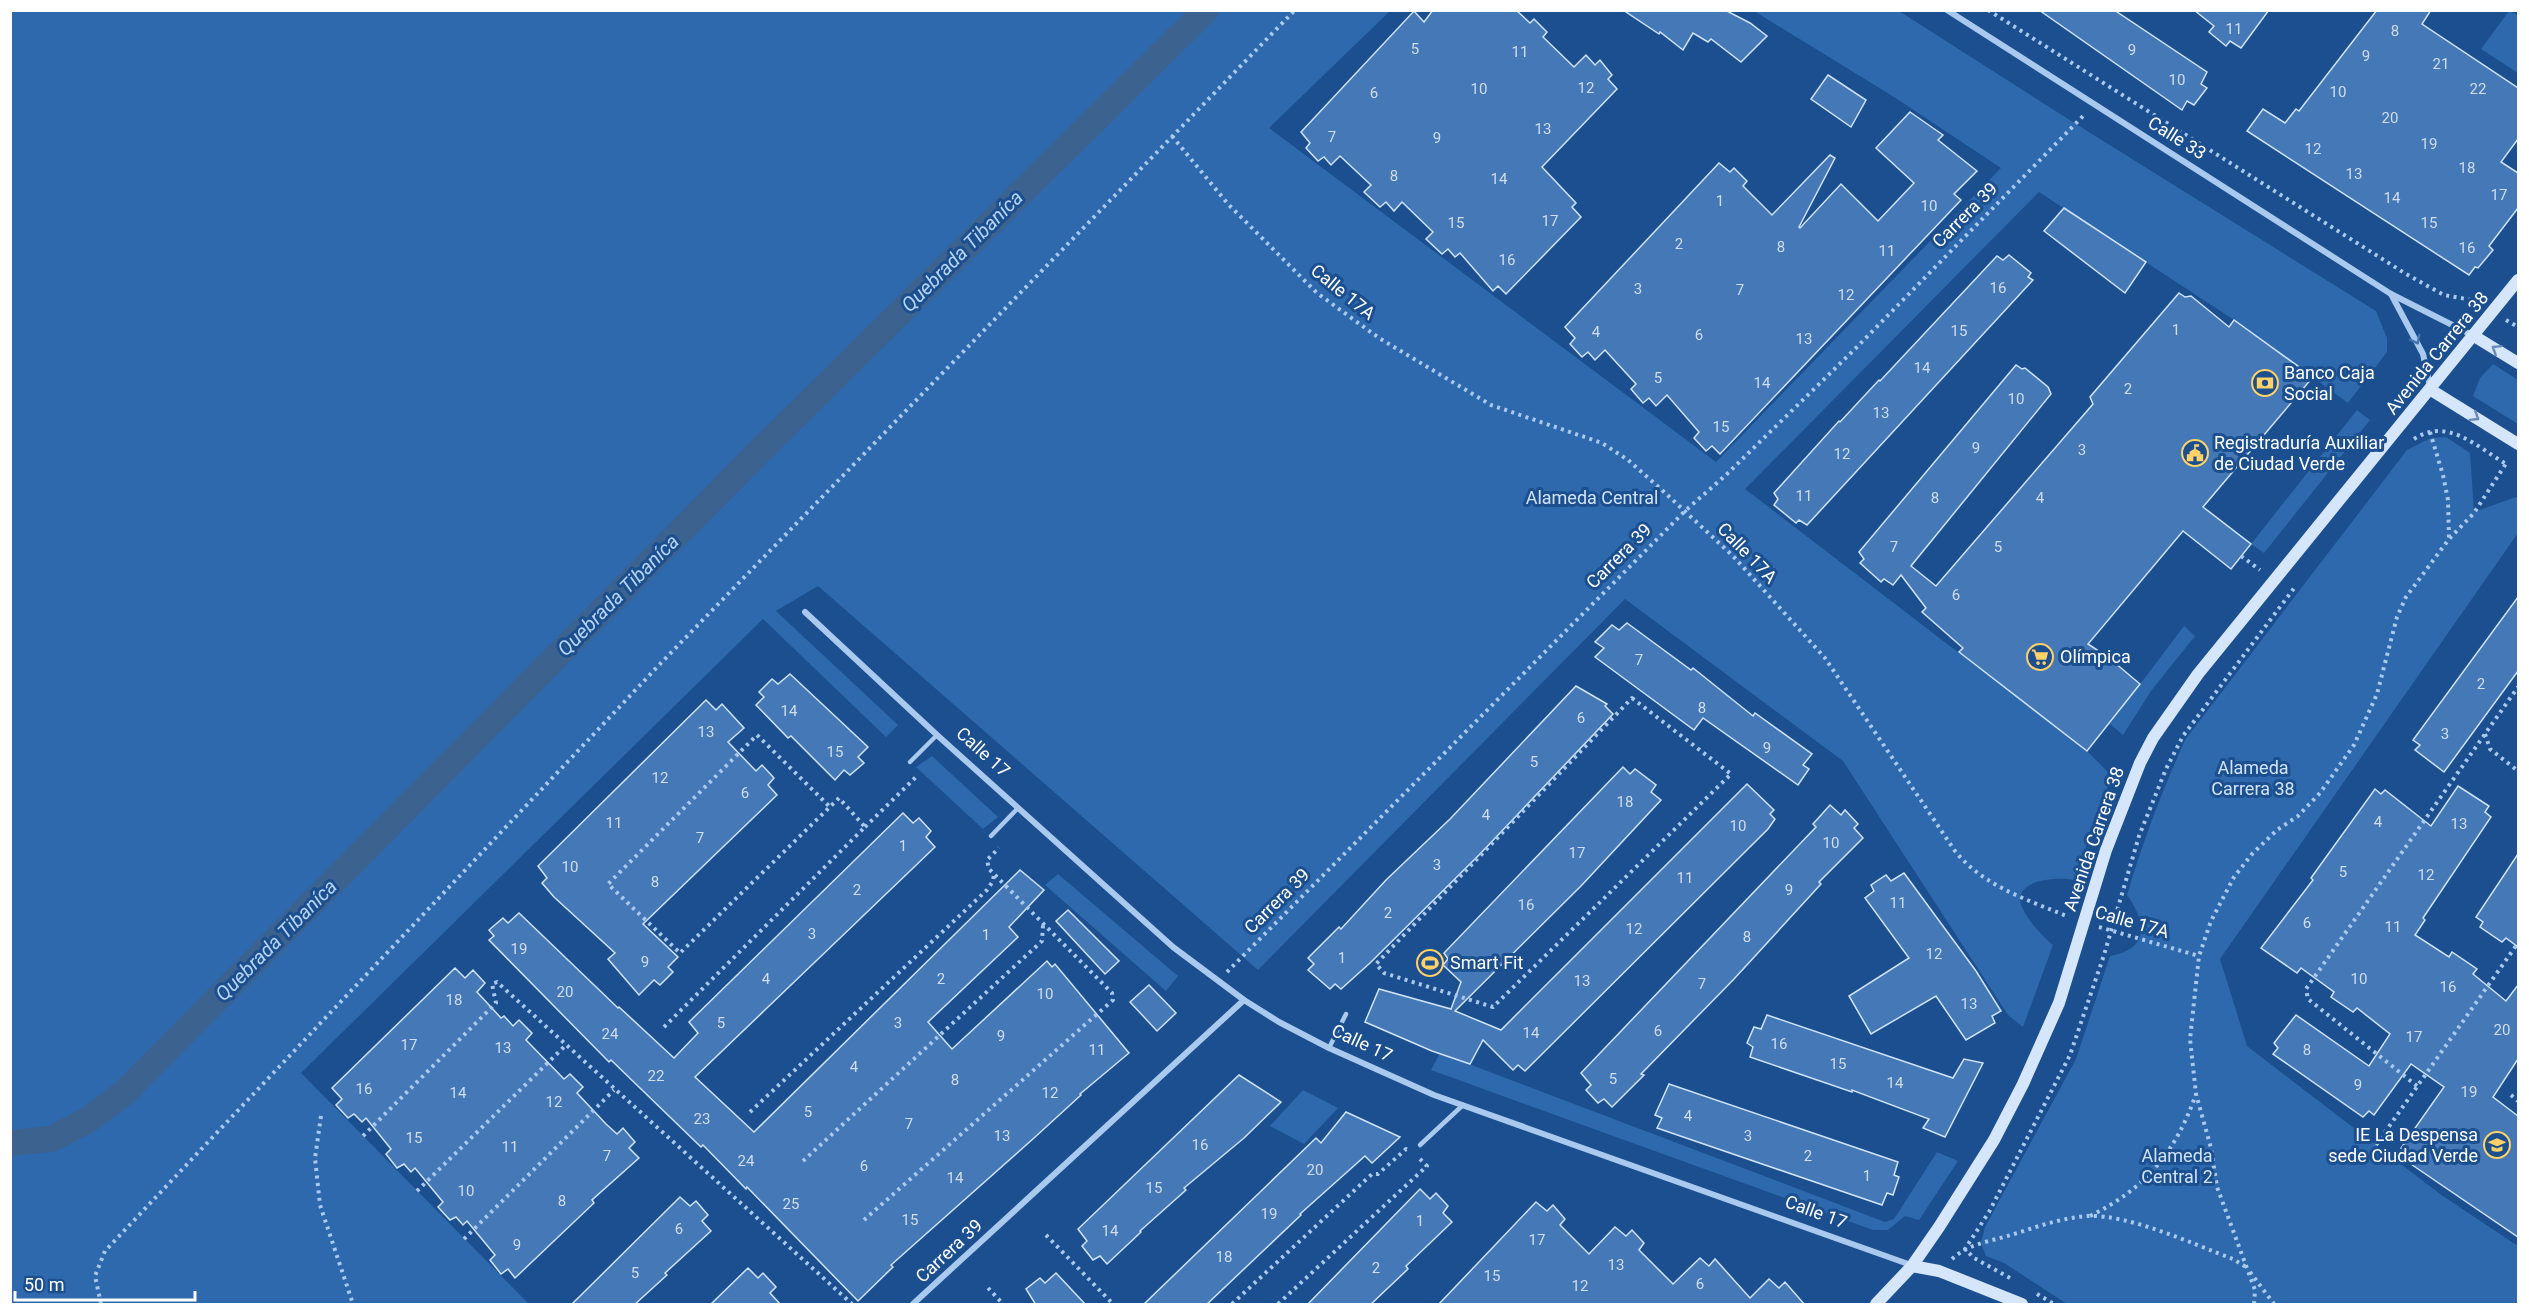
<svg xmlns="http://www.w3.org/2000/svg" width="2529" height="1315" font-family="Roboto,sans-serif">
<rect width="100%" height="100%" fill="#1b4f8f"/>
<g fill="#2e69ad">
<path d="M 10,11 L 1390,11 L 1269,128 L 1716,462 L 2001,168 L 1894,97 L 1754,11 L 1899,11 L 2076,124 L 2376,311 L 2387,338 L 2387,352 L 2348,403 L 2234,320 L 2039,192 L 1745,489 L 2087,751 L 2112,776 L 2074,880 C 2060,877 2023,878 2020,898 C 2019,912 2043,937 2053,945 L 2023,1027 L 2008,1015 L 1843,761 L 1625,599 L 1258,970 L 818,586 L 776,611 L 898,725 L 886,737 L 763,619 L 301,1073 L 529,1304 L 11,1304 Z"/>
<polygon points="2509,11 2518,15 2518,73 2481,49"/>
<polygon points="2493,364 2518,380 2518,424 2473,396 2480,378"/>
<polygon points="2357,410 2370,420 2264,553 2251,544"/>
<path d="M 2446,437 L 2470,453 L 2474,512 L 2516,497 L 2518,499 L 2518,533 L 2220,959 L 2247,1046 L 2440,1194 L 2518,1246 L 2518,1304 L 2067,1304 L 2004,1263 L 1986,1256 L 1981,1243 L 1985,1227 L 2076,1059 L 2110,956 C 2149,949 2147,923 2127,895 C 2143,841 2162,791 2185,740 L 2407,450 L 2431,438 Z"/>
<polygon points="2184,626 2195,636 2151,691 2123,735 2110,724"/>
<polygon points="932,756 998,817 983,829 916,767"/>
<polygon points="1058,874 1178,976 1166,991 1045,885"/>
<polygon points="1440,1053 1885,1222 1894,1219 1937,1152 1958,1161 1919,1220 1905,1216 1888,1230 1873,1230 1431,1070"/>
<polygon points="1303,1090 1338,1108 1304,1144 1270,1126"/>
</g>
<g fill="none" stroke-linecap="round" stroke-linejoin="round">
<polyline stroke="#3c6290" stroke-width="26" points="10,1143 51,1139 88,1120 124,1093 761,450 1206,10"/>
</g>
<g fill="#4478b7" stroke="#cfe3fa" stroke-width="1.5">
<polygon points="1433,10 1516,10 1530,23 1534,19 1547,32 1543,37 1574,67 1586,55 1595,65 1600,60 1612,75 1608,79 1617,89 1542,167 1576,203 1572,207 1581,217 1506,294 1498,286 1493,291 1460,253 1455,257 1448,249 1442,254 1426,239 1433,232 1402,202 1394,211 1386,202 1380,207 1364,192 1371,185 1340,156 1331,165 1324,157 1318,161 1306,148 1310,143 1301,132 1414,11 1424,22"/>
<polygon points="1623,10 1725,10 1750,23 1767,36 1741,62 1711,39 1708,42 1693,33 1683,50 1660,32 1659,34"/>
<polygon points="2039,10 2114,10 2207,72 2201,84 2207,88 2194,105 2187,101 2182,110"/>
<polygon points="2194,10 2269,10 2241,48 2230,41 2226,46 2209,32 2214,26"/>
<polygon points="2377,10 2431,10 2422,24 2518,88 2518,139 2501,162 2518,173 2518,208 2489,246 2493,250 2478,268 2475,267 2469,275 2247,131 2263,109 2285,123 2296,109 2299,111"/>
<polygon points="1828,75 1866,100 1851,127 1811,99"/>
<polygon points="1910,112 1943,135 1938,140 1977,171 1954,194 1961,200 1720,454 1712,446 1706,451 1694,438 1699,432 1667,395 1656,406 1649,398 1643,403 1631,389 1636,384 1605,350 1595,360 1588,352 1582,357 1570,344 1575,338 1565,327 1719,163 1730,172 1734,168 1747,181 1743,186 1772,215 1830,155 1835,158 1799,227 1800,228 1841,184 1878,221 1914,183 1876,148"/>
<polygon points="2064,208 2146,262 2125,293 2044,231"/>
<polygon points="2009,255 2031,273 2028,277 2033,280 1807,525 1799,520 1796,523 1774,505 1778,499 1774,493 1839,421 1840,422 1879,380 1880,381 1997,256 2003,260"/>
<polygon points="2179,293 2185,297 2191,296 2229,327 2234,320 2313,377 2203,507 2251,544 2231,569 2183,531 2088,644 2108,657 2140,684 2087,751 1959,652 1963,648 1922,612 1926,608 1901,575 1893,585 1884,579 1881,582 1860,563 1864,559 1859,552 2016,365 2022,369 2025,368 2048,387 2051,394 1911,566 1936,586 2093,404 2090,397"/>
<polygon points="2518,597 2518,671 2444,772 2415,750 2420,745 2413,740"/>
<polygon points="1627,623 1691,670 1693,668 1753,716 1755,713 1812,754 1803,765 1809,769 1798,785 1703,718 1694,730 1595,657 1604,648 1595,642 1612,625 1619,630"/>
<polygon points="790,674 868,747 858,757 864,763 850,775 844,770 835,780 791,736 788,738 756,705 764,697 759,692 772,679 778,684"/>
<polygon points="1576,686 1607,704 1605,706 1613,714 1479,855 1370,963 1341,989 1335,984 1330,989 1308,970 1314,964 1308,958 1339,927 1341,929 1386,880 1450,819"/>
<polygon points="706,700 716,710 722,704 744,728 728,742 756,771 762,765 774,778 768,785 777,795 643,924 678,957 668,967 673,972 660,985 654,980 639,995 608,959 615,953 554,897 542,883 547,878 538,866"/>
<polygon points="1623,767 1630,774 1635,769 1656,785 1651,792 1661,800 1581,886 1455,1011 1501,1030 1747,784 1774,810 1770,814 1775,819 1768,829 1525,1071 1518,1065 1513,1070 1483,1040 1470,1064 1432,1051 1365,1022 1379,989 1451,1009 1461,982 1443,965 1448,959 1444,953"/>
<polygon points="2458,786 2489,806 2485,812 2491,817 2423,918 2425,920 2415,935 2449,957 2452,952 2477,969 2473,974 2506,1001 2518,985 2518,1059 2493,1097 2518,1116 2518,1237 2402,1158 2407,1153 2401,1148 2444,1087 2411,1064 2374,1115 2369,1111 2363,1117 2273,1054 2278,1048 2274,1043 2296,1015 2369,1066 2390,1034 2357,1008 2353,1012 2331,997 2334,992 2301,968 2297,973 2261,948 2313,880 2311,878 2375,789 2381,794 2385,790 2431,826"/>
<polygon points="1830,805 1841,815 1845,810 1858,824 1854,828 1863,838 1819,882 1821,884 1734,979 1641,1074 1644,1075 1612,1107 1604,1099 1598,1103 1586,1090 1591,1085 1581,1073 1816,827 1813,824"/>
<polygon points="903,813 913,823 919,818 931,831 926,837 935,847 695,1077 754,1132 1020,870 1044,890 1009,927 1018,937 928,1022 952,1049 1047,961 1052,967 1055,964 1129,1053 1080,1094 1081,1095 1034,1138 891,1265 893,1267 858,1301 747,1187 746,1189 703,1145 701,1147 611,1060 609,1062 489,940 494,936 489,930 503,918 508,923 519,913 618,1008 619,1007 674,1058 698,1033 689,1022"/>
<polygon points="2518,854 2518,947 2506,938 2502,942 2480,927 2483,922 2476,917"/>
<polygon points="1904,873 1976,971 2001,1011 1992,1016 1995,1023 1966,1040 1936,996 1871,1034 1849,996 1909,958 1865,898 1874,891 1871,885 1886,875 1891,881"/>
<polygon points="1068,910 1119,961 1105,974 1056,921"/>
<polygon points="455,968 465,978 473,970 485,983 477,992 501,1018 504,1016 513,1026 519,1020 532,1033 526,1040 564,1079 570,1074 583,1087 577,1093 606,1124 617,1134 623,1128 635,1142 629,1148 639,1158 592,1200 594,1203 515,1278 508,1269 501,1274 490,1260 495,1255 467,1221 463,1225 456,1217 450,1220 438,1207 443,1202 415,1168 411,1172 404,1164 397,1168 386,1154 391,1149 366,1118 362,1122 354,1114 348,1118 336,1105 342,1099 332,1088"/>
<polygon points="1149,985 1176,1013 1157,1031 1130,1002"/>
<polygon points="1767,1015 1953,1078 1964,1059 1983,1063 1945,1137 1923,1128 1929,1119 1852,1090 1852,1092 1750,1057 1753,1047 1747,1043 1754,1027 1761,1029"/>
<polygon points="1239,1075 1281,1102 1244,1138 1184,1188 1186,1190 1140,1231 1141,1232 1107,1264 1100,1256 1093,1260 1082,1246 1087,1241 1078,1229"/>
<polygon points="1669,1084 1898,1162 1894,1175 1899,1177 1893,1195 1887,1193 1882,1205 1657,1128 1662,1118 1655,1115"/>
<polygon points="1346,1112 1400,1137 1372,1163 1365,1156 1300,1214 1301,1215 1206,1305 1143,1305 1316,1138 1321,1143"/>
<polygon points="1420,1189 1430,1199 1436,1193 1448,1206 1443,1213 1452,1222 1406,1266 1408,1269 1370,1305 1307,1305"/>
<polygon points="680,1197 690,1206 696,1201 708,1215 702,1221 711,1231 665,1273 667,1275 634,1305 571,1305"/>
<polygon points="1536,1202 1547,1211 1553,1205 1565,1219 1560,1225 1589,1254 1615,1227 1626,1236 1632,1230 1644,1243 1639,1250 1673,1284 1700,1258 1709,1266 1715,1259 1750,1298 1769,1279 1779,1288 1785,1282 1805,1305 1438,1305"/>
<polygon points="748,1268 758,1278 763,1273 776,1287 770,1293 781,1305 710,1305"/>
<polygon points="1056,1273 1086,1305 1036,1305 1026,1289 1040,1278 1045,1283"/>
</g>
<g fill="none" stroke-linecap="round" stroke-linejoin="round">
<g stroke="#a9c9ee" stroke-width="4" stroke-dasharray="3 4.5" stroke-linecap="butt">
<polyline points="1988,10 2406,274 2444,295 2477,301"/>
<path d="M 1172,136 L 1228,204 L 1317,293 L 1379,338 L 1491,405 L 1602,443 L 1628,460 L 1662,490 L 1733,556 L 1825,658 L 1955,851 C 1983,886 2028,900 2069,917"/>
<polyline points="2506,320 2518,327"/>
<polyline points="2430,432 2443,475 2448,500 2449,538"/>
<path d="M 2414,439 C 2447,417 2476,446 2506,464"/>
<polyline points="2241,556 2260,570"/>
<polygon points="1632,698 1731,774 1493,1007 1384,973 1376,964"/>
<polyline points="2485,734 2490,749 2518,771"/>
<polyline points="865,827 918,775"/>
<polyline points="2099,927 2199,956"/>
<polyline points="1227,972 1685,511 1726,475 1857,347 2085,114"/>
<polyline points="664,1027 865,827 839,798 680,953 608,884 757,735 830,807"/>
<polyline points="2417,1086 2308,999 2306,989 2518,687"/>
<polyline points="2511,1095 2518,1101"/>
<polyline points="750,1112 987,890 993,881 994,874"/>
<polyline points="321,1116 315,1158 320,1205 353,1304"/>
<polyline points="363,1136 496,1003 492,984 497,982 852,1304"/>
<polyline points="2376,1145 2518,943"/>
<polyline points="803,1161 1042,941 1043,925"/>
<polyline points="417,1191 565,1046"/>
<path d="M 2090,1216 C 2145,1189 2176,1152 2196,1094"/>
<polyline points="864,1220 1113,1000 1112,993 989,869 987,860 999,848"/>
<polyline points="1046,1235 1113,1304"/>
<polyline points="464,1239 614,1090"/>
<path d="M 1952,1259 C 1968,1244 1991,1241 2011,1235 C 2036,1227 2061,1218 2087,1216 C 2129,1214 2193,1244 2233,1259 L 2246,1267"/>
<polyline points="2250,1272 2274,1304"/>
<polyline points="2010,1278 1974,1258 1965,1249 1989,1212 2070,1055 2104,955 2139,836 2166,769 2183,736 2295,587"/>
<polyline points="988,1288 1003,1304"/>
<polyline points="2037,1294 2054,1304"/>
<polyline points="101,1304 95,1276 105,1251 661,663 1295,10"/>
<polyline points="1232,1304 1372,1174 1378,1174 1406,1149 1408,1150"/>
<polyline points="1278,1304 1427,1166 1419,1158"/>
<polyline points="2254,1304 2255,1290 2217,1187 2211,1148 2196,1094 2190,1039 2199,956 2211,921 2234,877 2252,854 2277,830 2298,816 2320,793 2354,745 2377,694 2397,617 2406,597 2449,539 2474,513 2507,462"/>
</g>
<g stroke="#a9c9ee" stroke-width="4.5">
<polyline points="910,762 937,735"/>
<polyline points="991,836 1018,808"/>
<polyline points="1329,1048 1346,1014"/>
<polyline points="1420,1145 1463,1105"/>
</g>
<g stroke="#a9c9ee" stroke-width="6">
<polyline points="1947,10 2391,294 2474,336"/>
<polyline points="2391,294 2423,354 2430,386"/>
<polyline points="805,612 937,735 1173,947 1244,1000 1279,1022 1329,1048 1434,1095 1911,1265"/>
<polyline points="913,1304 1244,1000"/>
</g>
<g stroke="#d6e6fa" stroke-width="12">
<polyline points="2474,336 2518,363"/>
<polyline points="2431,390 2518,444"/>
<polyline points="1912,1266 1939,1271 2022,1304"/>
<polyline points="1876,1304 1912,1266 1939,1227 1994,1140 2023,1084 2059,1003 2106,850 2140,763 2153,738 2198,674 2518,280"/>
</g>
</g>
<defs><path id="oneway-chevron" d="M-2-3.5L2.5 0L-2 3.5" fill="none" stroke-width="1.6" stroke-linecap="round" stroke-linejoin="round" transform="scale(1.5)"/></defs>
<use stroke="#4674ac" href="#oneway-chevron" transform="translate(2416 340) rotate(63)"/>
<g stroke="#668bba">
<use href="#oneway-chevron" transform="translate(2496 349) rotate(-148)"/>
<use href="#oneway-chevron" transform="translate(2475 417) rotate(32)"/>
</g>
<defs>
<symbol id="bank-ring" viewBox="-11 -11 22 22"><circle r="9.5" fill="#1b4f8f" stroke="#ffd166" stroke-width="1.5"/><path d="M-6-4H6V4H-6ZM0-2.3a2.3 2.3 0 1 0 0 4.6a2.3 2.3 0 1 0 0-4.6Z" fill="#ffd166"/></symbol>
<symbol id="civic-ring" viewBox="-11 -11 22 22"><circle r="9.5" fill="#1b4f8f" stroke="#ffd166" stroke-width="1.5"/><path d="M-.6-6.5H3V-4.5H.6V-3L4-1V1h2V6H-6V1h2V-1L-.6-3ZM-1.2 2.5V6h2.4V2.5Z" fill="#ffd166"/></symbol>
<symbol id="supermarket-ring" viewBox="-11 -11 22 22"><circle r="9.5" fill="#1b4f8f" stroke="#ffd166" stroke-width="1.5"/><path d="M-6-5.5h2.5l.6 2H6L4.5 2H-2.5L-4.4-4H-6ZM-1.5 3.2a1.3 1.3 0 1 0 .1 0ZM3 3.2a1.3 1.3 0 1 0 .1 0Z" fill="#ffd166"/></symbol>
<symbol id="stadium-ring" viewBox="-11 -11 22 22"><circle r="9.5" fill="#1b4f8f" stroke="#ffd166" stroke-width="1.5"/><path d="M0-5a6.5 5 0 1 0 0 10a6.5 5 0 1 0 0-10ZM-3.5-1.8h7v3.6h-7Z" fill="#ffd166"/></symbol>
<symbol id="school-ring" viewBox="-11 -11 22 22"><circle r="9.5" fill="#1b4f8f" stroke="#ffd166" stroke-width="1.5"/><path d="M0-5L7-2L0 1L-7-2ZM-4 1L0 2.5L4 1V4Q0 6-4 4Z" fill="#ffd166"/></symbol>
</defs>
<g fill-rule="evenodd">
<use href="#bank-ring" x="2250" y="368" width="30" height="30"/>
<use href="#civic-ring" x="2180" y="438" width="30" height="30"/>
<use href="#supermarket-ring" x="2025" y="642" width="30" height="30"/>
<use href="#stadium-ring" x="1415" y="948" width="30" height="30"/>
<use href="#school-ring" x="2482" y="1130" width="30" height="30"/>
</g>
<g text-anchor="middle" stroke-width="6" stroke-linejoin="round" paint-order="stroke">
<g font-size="15" fill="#d0dded">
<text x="2234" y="34">11</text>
<text x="2395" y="36">8</text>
<text x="1415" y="54">5</text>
<text x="2132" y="55">9</text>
<text x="1520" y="57">11</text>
<text x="2366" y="61">9</text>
<text x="2441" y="69">21</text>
<text x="2177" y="85">10</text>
<text x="1586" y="93">12</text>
<text x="1479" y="94">10</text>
<text x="2478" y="94">22</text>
<text x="2338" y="97">10</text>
<text x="1374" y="98">6</text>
<text x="2390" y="123">20</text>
<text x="1543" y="134">13</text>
<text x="1332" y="142">7</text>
<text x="1437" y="143">9</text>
<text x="2429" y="149">19</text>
<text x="2313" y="154">12</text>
<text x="2467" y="173">18</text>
<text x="2354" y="179">13</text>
<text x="1394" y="181">8</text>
<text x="1499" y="184">14</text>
<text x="2499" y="200">17</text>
<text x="2392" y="203">14</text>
<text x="1720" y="206">1</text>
<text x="1929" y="211">10</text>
<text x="1550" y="226">17</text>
<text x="1456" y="228">15</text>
<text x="2429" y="228">15</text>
<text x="1679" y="249">2</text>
<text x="1781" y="252">8</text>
<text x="2467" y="253">16</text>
<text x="1887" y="256">11</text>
<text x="1507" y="265">16</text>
<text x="1998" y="293">16</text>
<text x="1638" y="294">3</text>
<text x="1740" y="295">7</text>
<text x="1846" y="300">12</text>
<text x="2176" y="335">1</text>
<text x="1959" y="336">15</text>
<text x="1596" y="337">4</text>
<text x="1699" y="340">6</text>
<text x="1804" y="344">13</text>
<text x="1922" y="373">14</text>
<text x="1658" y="383">5</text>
<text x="1762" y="388">14</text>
<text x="2128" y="394">2</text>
<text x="2016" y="404">10</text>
<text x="1881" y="418">13</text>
<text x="1721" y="432">15</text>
<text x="1976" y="453">9</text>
<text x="2082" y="455">3</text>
<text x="1842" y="459">12</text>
<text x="1804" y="501">11</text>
<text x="1935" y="503">8</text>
<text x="2040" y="503">4</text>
<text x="1894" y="552">7</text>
<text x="1998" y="552">5</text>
<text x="1956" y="600">6</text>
<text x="1639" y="665">7</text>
<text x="2481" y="689">2</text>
<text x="1702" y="713">8</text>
<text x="789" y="716">14</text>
<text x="1581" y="723">6</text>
<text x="706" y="737">13</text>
<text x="2445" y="739">3</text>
<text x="1767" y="753">9</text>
<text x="835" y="757">15</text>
<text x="1534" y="767">5</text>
<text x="660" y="783">12</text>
<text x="745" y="798">6</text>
<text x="1625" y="807">18</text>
<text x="1486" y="820">4</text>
<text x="2378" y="827">4</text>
<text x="614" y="828">11</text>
<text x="2459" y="829">13</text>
<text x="1738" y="831">10</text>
<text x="700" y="843">7</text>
<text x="1831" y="848">10</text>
<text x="903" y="851">1</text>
<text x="1577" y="858">17</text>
<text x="1437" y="870">3</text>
<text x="570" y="872">10</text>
<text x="2343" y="877">5</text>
<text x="2426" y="880">12</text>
<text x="1685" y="883">11</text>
<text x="655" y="887">8</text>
<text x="857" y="895">2</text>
<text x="1789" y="895">9</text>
<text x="1898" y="908">11</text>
<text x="1526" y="910">16</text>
<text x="1388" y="918">2</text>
<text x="2307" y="928">6</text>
<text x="2393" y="932">11</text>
<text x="1634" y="934">12</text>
<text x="812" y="939">3</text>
<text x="986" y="940">1</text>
<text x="1747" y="942">8</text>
<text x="519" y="954">19</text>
<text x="1934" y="959">12</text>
<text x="1342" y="963">1</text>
<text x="645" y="967">9</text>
<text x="766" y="984">4</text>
<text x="941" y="984">2</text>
<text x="2359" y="984">10</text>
<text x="1582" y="986">13</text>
<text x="1702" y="989">7</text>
<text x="2448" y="992">16</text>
<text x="565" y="997">20</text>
<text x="1045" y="999">10</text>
<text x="454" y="1005">18</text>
<text x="1969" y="1009">13</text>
<text x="721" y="1028">5</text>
<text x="898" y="1028">3</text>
<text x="2502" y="1035">20</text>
<text x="1658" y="1036">6</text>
<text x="1531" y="1038">14</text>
<text x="610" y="1039">24</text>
<text x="1001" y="1041">9</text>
<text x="2414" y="1042">17</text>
<text x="1779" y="1049">16</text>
<text x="409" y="1050">17</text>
<text x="503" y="1053">13</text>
<text x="1097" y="1055">11</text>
<text x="2307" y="1055">8</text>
<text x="1838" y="1069">15</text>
<text x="854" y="1072">4</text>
<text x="656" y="1081">22</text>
<text x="1613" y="1084">5</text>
<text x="955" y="1085">8</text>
<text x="1895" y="1088">14</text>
<text x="2358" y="1090">9</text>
<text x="364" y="1094">16</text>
<text x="2469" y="1097">19</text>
<text x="458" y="1098">14</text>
<text x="1050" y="1098">12</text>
<text x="554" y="1107">12</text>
<text x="808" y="1117">5</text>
<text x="1688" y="1121">4</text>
<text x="702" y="1124">23</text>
<text x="909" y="1129">7</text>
<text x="1002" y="1141">13</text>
<text x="1748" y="1141">3</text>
<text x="414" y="1143">15</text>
<text x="1200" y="1150">16</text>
<text x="510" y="1152">11</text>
<text x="607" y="1161">7</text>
<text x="1808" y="1161">2</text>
<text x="746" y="1166">24</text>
<text x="864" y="1171">6</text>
<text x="1315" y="1175">20</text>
<text x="1867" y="1181">1</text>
<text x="955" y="1183">14</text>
<text x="1154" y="1193">15</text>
<text x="466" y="1196">10</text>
<text x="562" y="1206">8</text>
<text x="791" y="1209">25</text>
<text x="1269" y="1219">19</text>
<text x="910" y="1225">15</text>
<text x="1420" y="1226">1</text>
<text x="679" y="1234">6</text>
<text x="1110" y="1236">14</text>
<text x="1537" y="1245">17</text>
<text x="517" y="1250">9</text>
<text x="1224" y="1262">18</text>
<text x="1616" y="1270">13</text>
<text x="1376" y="1273">2</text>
<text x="635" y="1278">5</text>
<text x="1492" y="1281">15</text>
<text x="1700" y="1289">6</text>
<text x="1580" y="1291">12</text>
</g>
<g font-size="18" fill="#fff" stroke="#1b4f8f">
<text transform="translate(2177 138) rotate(32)" y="6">Calle 33</text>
<text transform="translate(1965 215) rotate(-45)" y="6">Carrera 39</text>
<text transform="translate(1343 292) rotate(39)" y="6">Calle 17A</text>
<text transform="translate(2437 353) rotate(-51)" y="6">Avenida Carrera 38</text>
<text transform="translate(1747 553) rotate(46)" y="6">Calle 17A</text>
<text transform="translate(1619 556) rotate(-45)" y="6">Carrera 39</text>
<text transform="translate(983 752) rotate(42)" y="6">Calle 17</text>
<text transform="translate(2094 839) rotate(-71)" y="6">Avenida Carrera 38</text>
<text transform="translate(1277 901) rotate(-45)" y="6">Carrera 39</text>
<text transform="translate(2132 922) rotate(16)" y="6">Calle 17A</text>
<text transform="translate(1362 1043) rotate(25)" y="6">Calle 17</text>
<text transform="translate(1816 1212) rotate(20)" y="6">Calle 17</text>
<text transform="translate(949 1251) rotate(-43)" y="6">Carrera 39</text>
</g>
<g font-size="18" fill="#fff" stroke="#1b4f8f" text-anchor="start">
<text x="2284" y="379">Banco Caja<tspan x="2284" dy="21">Social</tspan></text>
<text x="2214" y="449">Registraduría Auxiliar<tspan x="2214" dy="21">de Ciudad Verde</tspan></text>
<text x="2060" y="663">Olímpica</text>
<text x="1450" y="969">Smart Fit</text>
<text x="2478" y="1141" text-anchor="end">IE La Despensa<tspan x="2478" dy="21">sede Ciudad Verde</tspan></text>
</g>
<g font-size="18" fill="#cfe3fa" stroke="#1b4f8f">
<text x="1592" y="504">Alameda Central</text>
<text x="2253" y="774">Alameda<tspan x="2253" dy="21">Carrera 38</tspan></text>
<text x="2177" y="1162">Alameda<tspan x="2177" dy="21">Central 2</tspan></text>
</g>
<g font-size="20" font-style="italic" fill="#b5d3f5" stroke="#1b4f8f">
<text transform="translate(962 251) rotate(-45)" y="7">Quebrada Tibaníca</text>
<text transform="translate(618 595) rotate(-45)" y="7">Quebrada Tibaníca</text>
<text transform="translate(276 940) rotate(-45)" y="7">Quebrada Tibaníca</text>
</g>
</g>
<rect width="2529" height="1315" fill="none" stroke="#ffffff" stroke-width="24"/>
<path d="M15 1291v9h180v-9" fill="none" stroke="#ffffff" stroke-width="3"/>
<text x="24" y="1291" font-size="18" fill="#ffffff" stroke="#1b4f8f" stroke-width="4.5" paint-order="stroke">50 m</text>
</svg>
